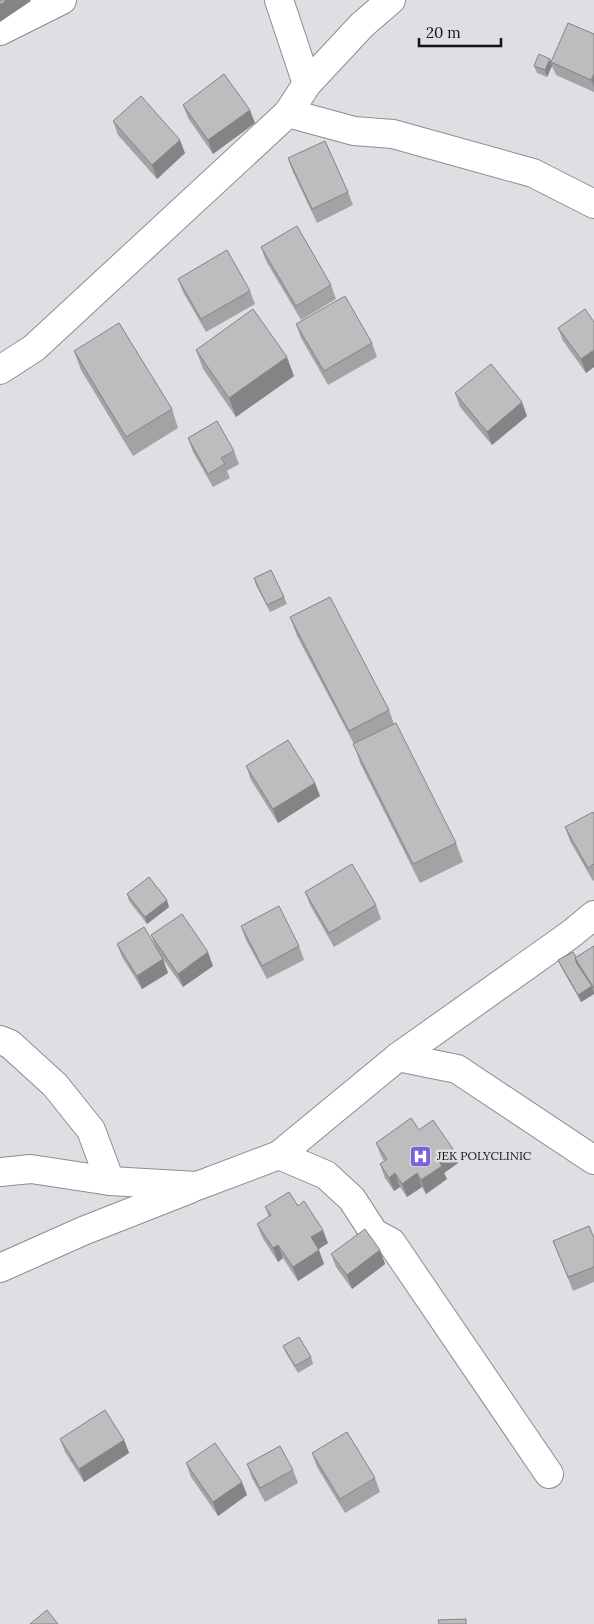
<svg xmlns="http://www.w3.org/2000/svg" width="594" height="1624" font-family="Lora,serif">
<rect width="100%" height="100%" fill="#dfdfe3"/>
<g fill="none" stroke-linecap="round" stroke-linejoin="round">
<defs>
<g id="minor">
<polyline points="279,0 307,84"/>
<polyline points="0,31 62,0"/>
<polyline points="288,113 354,131 393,134 533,173 594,204"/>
<polyline points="0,370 34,348 288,113 307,84 362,25 391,0"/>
<polyline points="0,1040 10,1044 55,1085 91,1130 110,1181"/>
<polyline points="398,1057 457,1069 594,1160"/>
<polyline points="279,1155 326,1175 352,1199 374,1233 391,1242 549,1474"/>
<polyline points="0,1172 31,1169 110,1181 197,1186 279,1155 398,1057 571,934 594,915"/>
<polyline points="0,1268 83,1231 190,1189"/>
</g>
</defs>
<use href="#minor" stroke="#8d8d90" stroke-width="30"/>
<use href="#minor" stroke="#fff" stroke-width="28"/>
</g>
<g fill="#a3a3a5">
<polygon points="594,34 594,92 556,75 552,66 547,77 537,73 534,66 550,59 551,62"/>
<polygon points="183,105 255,123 213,154 188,118"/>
<polygon points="113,121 185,153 157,179 118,135"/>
<polygon points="288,159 348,192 353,205 317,223 293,172"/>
<polygon points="261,247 331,285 336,299 301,320 266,261"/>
<polygon points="178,279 250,291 255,304 206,332 183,292"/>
<polygon points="594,322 594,367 586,373 563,341 558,328"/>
<polygon points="296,324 372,343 377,357 328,385 301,338"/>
<polygon points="196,350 294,376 236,417 203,369"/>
<polygon points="74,351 172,409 178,428 133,456 81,370"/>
<polygon points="455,393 527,416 492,445 460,407"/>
<polygon points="188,438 234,451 239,464 227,471 230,478 213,487 193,452"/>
<polygon points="254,578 284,597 287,604 270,612 256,585"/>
<polygon points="290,617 389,710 394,724 456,843 463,862 420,883 360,763 354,744 297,636"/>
<polygon points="246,766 315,783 320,796 278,823 251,780"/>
<polygon points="594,814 594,880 593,881 570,841 565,827"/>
<polygon points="305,892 376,905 381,919 334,947 310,905"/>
<polygon points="127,894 169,907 147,924 129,901"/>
<polygon points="241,926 299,946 304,960 267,979 246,940"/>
<polygon points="151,935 213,966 183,987 163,959 168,973 142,989 122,957 117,944 155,945"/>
<polygon points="594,946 594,994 581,1002 561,967 558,960 576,957"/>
<polygon points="419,1130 458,1163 444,1173 447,1179 426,1194 422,1187 407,1197 400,1187 394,1191 385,1178 380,1164 384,1161 381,1156 376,1143"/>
<polygon points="298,1206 328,1243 318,1249 324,1264 298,1281 283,1258 278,1262 262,1237 257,1224 269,1217 265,1207"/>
<polygon points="594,1238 594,1282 573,1291 553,1241"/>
<polygon points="380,1250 385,1264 352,1289 336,1267 331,1254"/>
<polygon points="283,1346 311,1357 313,1364 298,1373 286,1353"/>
<polygon points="60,1439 124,1440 129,1453 84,1482 65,1452"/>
<polygon points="312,1453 375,1478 380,1492 345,1513 317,1467"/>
<polygon points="186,1463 247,1495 218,1516 191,1477"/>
<polygon points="247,1464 293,1470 298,1483 265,1502 252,1478"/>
</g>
<g fill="#848486">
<polygon points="7,0 30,0 31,1 0,22 0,5"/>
<polygon points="550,59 552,66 547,77 545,70"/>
<polygon points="594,74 594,87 591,80"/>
<polygon points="250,110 255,123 213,154 208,140"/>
<polygon points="180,140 185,153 157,179 152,165"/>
<polygon points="594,350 594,367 586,373 581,359"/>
<polygon points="287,357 294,376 236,417 229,398"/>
<polygon points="522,402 527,416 492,445 487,432"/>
<polygon points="315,783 320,796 278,823 273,809"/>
<polygon points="167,900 169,907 147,924 145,917"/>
<polygon points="208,952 213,966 183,987 178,974"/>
<polygon points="163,959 168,973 142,989 137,976"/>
<polygon points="592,986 594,994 581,1002 578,995"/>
<polygon points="453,1149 458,1163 444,1173 447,1179 426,1194 421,1180 438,1160"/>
<polygon points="395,1173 400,1187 394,1191 389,1178"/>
<polygon points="417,1173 422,1187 407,1197 402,1184"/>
<polygon points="323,1230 328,1243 316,1251 311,1237"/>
<polygon points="278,1245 283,1258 278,1262 273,1248"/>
<polygon points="319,1250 324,1264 298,1281 293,1267"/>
<polygon points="380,1250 385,1264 352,1289 347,1275"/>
<polygon points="124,1440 129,1453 84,1482 79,1469"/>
<polygon points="242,1482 247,1495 218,1516 213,1502"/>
</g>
<g fill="#bdbdc0" stroke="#848486">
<polygon points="0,0 7,0 0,5"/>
<polygon points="568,23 594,34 594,74 591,80 551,62"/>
<polygon points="539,54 550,59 545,70 534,66"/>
<polygon points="224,74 250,110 208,140 183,105"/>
<polygon points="141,96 180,140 152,165 113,121"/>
<polygon points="325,141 348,192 312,209 288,158"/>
<polygon points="297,226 331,285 296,306 261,247"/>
<polygon points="227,250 250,291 201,319 178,279"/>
<polygon points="345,296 372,343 324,371 296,324"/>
<polygon points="253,309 287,357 229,398 196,350"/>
<polygon points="585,309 594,322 594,350 581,359 558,328"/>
<polygon points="119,323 172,409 126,437 74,351"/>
<polygon points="491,364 522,402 487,432 455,393"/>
<polygon points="217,421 234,451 221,458 225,464 208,474 188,438"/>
<polygon points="271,570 284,597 267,605 254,578"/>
<polygon points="330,597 389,710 349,731 290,617"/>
<polygon points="396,723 456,843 413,864 353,744"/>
<polygon points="288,740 315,783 273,809 246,766"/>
<polygon points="593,812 594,814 594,864 588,868 565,827"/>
<polygon points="352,864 376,905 329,933 305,892"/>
<polygon points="149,877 167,900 145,917 127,894"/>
<polygon points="279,906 299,946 262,966 241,926"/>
<polygon points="182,914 208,952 178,974 151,935"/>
<polygon points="144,927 163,959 137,976 117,944"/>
<polygon points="594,946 594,988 575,958"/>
<polygon points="573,952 576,957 575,958 577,964 592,986 578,995 558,960"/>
<polygon points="411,1118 419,1130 433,1120 453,1149 438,1160 442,1166 421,1180 417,1173 402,1184 395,1173 389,1178 380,1164 387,1159 376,1143"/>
<polygon points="289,1192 298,1206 304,1201 323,1230 311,1237 319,1250 293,1267 278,1245 273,1248 257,1224 271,1215 265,1207"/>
<polygon points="589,1226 594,1238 594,1267 568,1277 553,1241"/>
<polygon points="365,1229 380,1250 347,1275 331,1254"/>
<polygon points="299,1337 311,1357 295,1366 283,1346"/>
<polygon points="105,1410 124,1440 79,1469 60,1439"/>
<polygon points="347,1432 375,1478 340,1499 312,1453"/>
<polygon points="215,1443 242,1482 213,1502 186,1463"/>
<polygon points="280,1446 293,1470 260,1488 247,1464"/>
<polygon points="47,1610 58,1624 30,1624"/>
<polygon points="466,1619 466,1624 439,1624 438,1620"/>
</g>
<defs>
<symbol id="hospital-square" viewBox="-11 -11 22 22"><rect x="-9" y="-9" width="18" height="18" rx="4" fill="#7b62dc" stroke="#dfdfe3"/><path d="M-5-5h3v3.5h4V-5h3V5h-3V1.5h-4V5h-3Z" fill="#fff"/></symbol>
</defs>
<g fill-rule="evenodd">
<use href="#hospital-square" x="408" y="1144" width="25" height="25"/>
</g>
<g text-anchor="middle" stroke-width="5" stroke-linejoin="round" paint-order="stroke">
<g font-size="12" fill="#131314" stroke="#dfdfe3" text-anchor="start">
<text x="437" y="1160">JEK POLYCLINIC</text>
</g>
</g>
<path d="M419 38v8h82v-8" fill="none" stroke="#131314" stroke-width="2.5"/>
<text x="426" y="38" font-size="15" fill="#131314" stroke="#dfdfe3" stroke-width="4" paint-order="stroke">20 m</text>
</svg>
